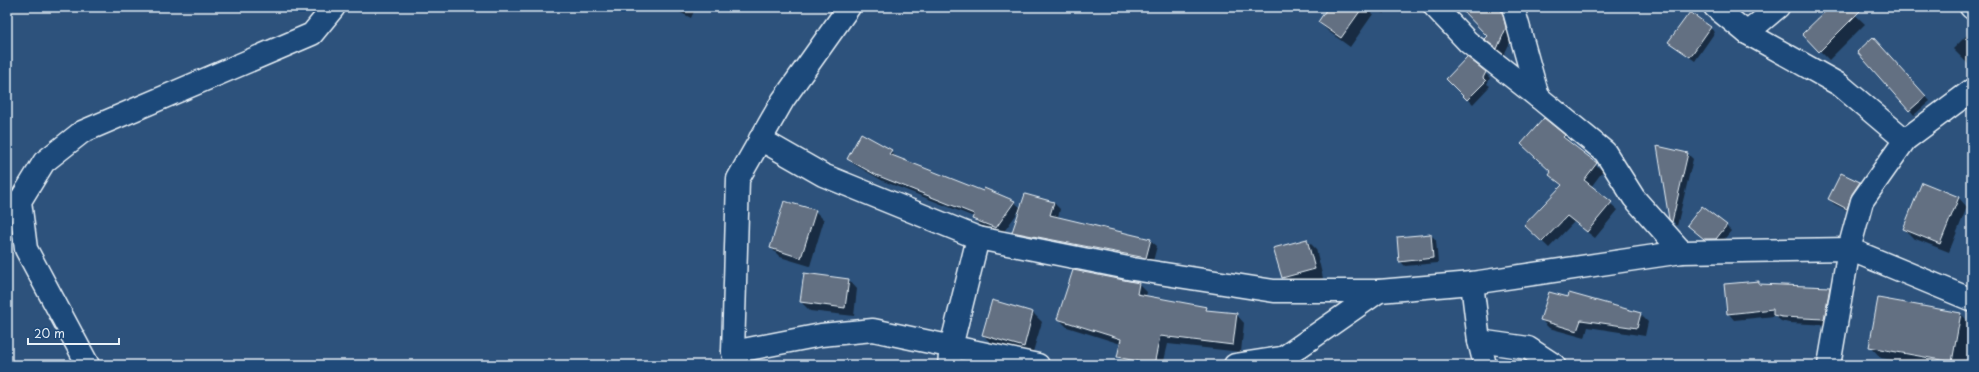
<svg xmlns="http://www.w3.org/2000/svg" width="1979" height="372" font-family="'Playpen Sans',sans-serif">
<rect width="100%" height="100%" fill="#2d527c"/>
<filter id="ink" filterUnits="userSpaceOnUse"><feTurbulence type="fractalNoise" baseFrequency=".025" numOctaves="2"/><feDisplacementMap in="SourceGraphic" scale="8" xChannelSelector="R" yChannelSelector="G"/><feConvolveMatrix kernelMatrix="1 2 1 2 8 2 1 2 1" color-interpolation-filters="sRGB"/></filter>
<g filter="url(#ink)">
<g fill="#0007">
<polygon points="670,7 696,7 691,18"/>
<polygon points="1330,7 1366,7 1373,14 1350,47 1328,31 1319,22"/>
<polygon points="1373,7 1388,7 1384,14"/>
<polygon points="1460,7 1500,7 1508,15 1513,36 1504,55 1485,39 1488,36"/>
<polygon points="1831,7 1847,7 1865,24 1829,60 1803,34"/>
<polygon points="1872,7 1879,7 1876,10"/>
<polygon points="1710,28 1715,32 1695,61 1674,46"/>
<polygon points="1969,33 1972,36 1972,68 1953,49"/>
<polygon points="1878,43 1930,101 1914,115 1910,110"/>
<polygon points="1485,73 1490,78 1487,84 1490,86 1473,104 1448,79"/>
<polygon points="1564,136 1571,143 1570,144 1603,171 1591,187 1618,210 1595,238 1574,222 1549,248 1525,225 1562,186 1550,175 1552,172 1530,151"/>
<polygon points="1658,147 1688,154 1693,159 1677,226 1670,218"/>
<polygon points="891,151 897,158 984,192 1014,202 1021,208 1053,202 1060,209 1058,218 1150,240 1157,246 1152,265 1020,238 1014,231 1021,208 1003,233 980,225 973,218 974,217 883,181 855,165 848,159"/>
<polygon points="1842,174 1859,183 1864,188 1852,213 1834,204 1829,199"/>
<polygon points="1959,198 1967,207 1949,252 1913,238 1904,229"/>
<polygon points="815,211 824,220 810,266 780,257 771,248"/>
<polygon points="1726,226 1731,231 1721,243 1710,243 1693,230"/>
<polygon points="1431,235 1436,240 1438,263 1405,266 1400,261"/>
<polygon points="1307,240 1316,249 1323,278 1291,287 1283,278 1275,249"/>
<polygon points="1074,271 1139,284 1147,292 1146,296 1206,308 1210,312 1236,314 1244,323 1241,352 1168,344 1163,365 1127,365 1118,356 1121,344 1067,327 1058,318"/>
<polygon points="849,280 857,289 854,316 810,311 801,302"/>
<polygon points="1758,282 1762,285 1829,288 1836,295 1831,325 1789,323 1781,321 1775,316 1734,320 1728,313"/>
<polygon points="1878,299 1961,314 1972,325 1965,365 1920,365 1881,358 1870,346"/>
<polygon points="993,302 1033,313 1042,322 1032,355 992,344 983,335"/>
<polygon points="1640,314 1648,322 1645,336 1588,327 1585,338 1549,328 1541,320"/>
</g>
<g fill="#637082" stroke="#e8f1f8">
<polygon points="1328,7 1363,7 1341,38 1318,22"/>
<polygon points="1459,7 1501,7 1506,28 1497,49 1484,39 1487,36"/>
<polygon points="1830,7 1864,7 1819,52 1802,34"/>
<polygon points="1690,12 1711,27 1690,57 1668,42"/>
<polygon points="1873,37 1926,96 1909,111 1857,52"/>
<polygon points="1467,57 1486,72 1483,78 1486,81 1467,100 1446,79"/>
<polygon points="1544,118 1565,135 1563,137 1597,163 1584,180 1612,202 1587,232 1567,216 1542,242 1524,225 1562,185 1549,175 1551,172 1521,144"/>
<polygon points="861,133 892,150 889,154 983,191 984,188 1015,201 996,228 972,219 974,214 876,175 847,159"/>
<polygon points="1657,146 1688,153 1672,222 1669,219"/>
<polygon points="1841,173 1860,182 1852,194 1847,209 1828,199"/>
<polygon points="1922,182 1959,197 1940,244 1903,229"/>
<polygon points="1025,194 1054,202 1050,215 1151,239 1146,258 1012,232"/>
<polygon points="784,201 816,210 801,258 770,248"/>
<polygon points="1702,206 1727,225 1716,239 1704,239 1687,225"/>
<polygon points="1431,234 1433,258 1399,262 1397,237"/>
<polygon points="1307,239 1315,269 1282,278 1273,248"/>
<polygon points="1073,270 1139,283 1137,294 1207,307 1206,310 1237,313 1233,345 1160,336 1154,365 1117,357 1121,339 1057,319"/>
<polygon points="804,273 849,279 845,308 800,302"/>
<polygon points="1759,281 1759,284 1830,287 1824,319 1782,317 1773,315 1773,309 1727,314 1724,284"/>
<polygon points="1549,292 1568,297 1569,293 1641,313 1637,328 1581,320 1577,331 1540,320"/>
<polygon points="1878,298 1961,313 1952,362 1869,347"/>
<polygon points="992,300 1033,312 1024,347 982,335"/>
</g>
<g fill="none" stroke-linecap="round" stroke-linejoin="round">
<defs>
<g id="street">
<polyline points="1435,7 1468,42 1538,97 1605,152 1634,198 1682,252"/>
<polyline points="1513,7 1538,97"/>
<polyline points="1715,7 1747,33 1840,85 1905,140"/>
<polyline points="1971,7 1972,8"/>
<polyline points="1747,33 1778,7"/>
<polyline points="760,139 823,175 978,238 1133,269 1274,291 1379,291 1472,283 1682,252 1849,249 1972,300"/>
<polyline points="1472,283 1479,341 1485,365"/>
<polyline points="1479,341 1528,348 1554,365"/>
<polyline points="733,352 821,335 873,330 1038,365"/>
<polyline points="88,365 26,249 20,201 44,162 82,132 312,34 334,7"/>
<polyline points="736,365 733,352 738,179 783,100 849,7"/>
<polyline points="949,365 951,347 978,238"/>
<polyline points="1235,365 1281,358"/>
<polyline points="1273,365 1379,291"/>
<polyline points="1829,365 1849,249 1862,201 1905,140 1972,90"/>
</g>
</defs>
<use href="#street" stroke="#e8f1f8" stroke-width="25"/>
<use href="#street" stroke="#1f4a7a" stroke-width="22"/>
</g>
</g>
<rect width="1979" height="372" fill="none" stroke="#1f4a7a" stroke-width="24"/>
<rect x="12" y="12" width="1955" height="348" fill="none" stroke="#e8f1f8" stroke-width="1.5" filter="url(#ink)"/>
<path d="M28 338v6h91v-6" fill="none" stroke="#e8f1f8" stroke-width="2"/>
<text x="34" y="338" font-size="12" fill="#e8f1f8" stroke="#1f4a7a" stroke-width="3" paint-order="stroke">20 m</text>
</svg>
